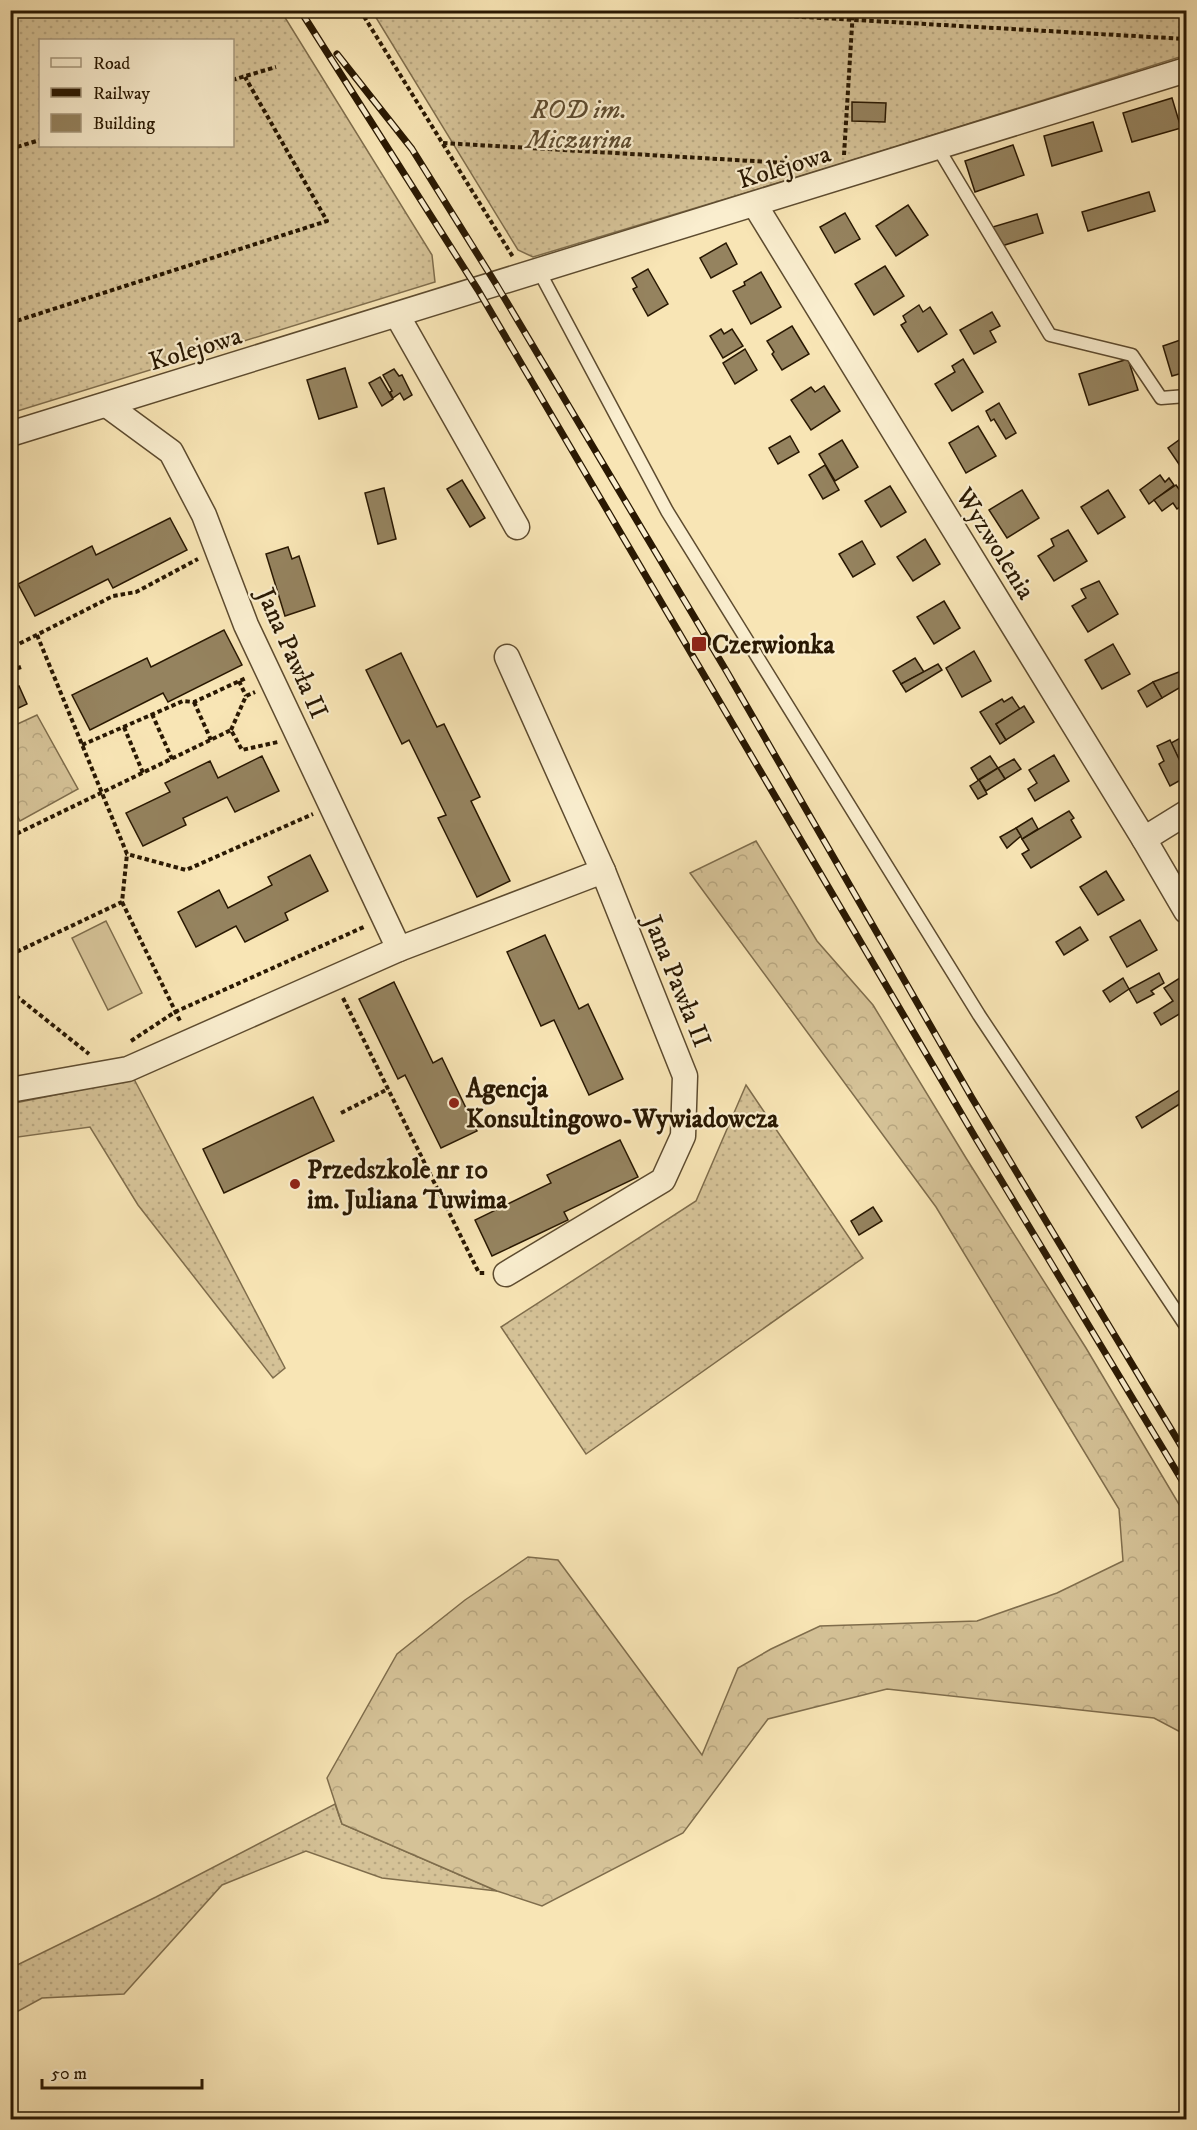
<svg xmlns="http://www.w3.org/2000/svg" width="1197" height="2130" font-family="'IM FELL DW Pica',serif">
<defs>
<pattern id="grass-dots" width="8" height="8" patternUnits="userSpaceOnUse" patternTransform="scale(1.5)"><rect width="8" height="8" fill="#d5c297"/><path d="M2 2h.1M6 6h.1" fill="none" stroke="#b7a680" stroke-width="1.8" stroke-linecap="round"/></pattern>
<pattern id="forest-crowns" width="20" height="18" patternUnits="userSpaceOnUse" patternTransform="scale(1.5)"><rect width="20" height="18" fill="#d5c297"/><path d="M2 6a3 3 0 1 1 6 0M12 15a3 3 0 1 1 6 0" fill="none" stroke="#b7a680"/></pattern>
</defs>
<rect width="100%" height="100%" fill="#f8e5b5"/>
<filter id="stains"><feTurbulence type="fractalNoise" baseFrequency=".00333" numOctaves="4"/><feColorMatrix values="0 0 0 0 .2 0 0 0 0 .09 0 0 0 0 .02 0 0 0 .5 -.17"/></filter>
<radialGradient id="worn" r=".72"><stop offset=".6" stop-color="#630" stop-opacity="0"/><stop offset="1" stop-color="#630" stop-opacity=".3"/></radialGradient>
<g fill="url(#grass-dots)" stroke="#7f6d4c" stroke-width="1.5" fill-rule="evenodd">
<path d="M 11,10 L 281,11 L 432,255 L 435,282 L 11,413 ZM 40,40 L 232,40 L 232,146 L 40,146 Z"/>
<polygon points="372,11 1186,11 1186,55 844,163 533,257 518,250"/>
<polygon points="134,1079 285,1368 273,1378 138,1205 90,1127 11,1138 10,1104"/>
<polygon points="746,1085 863,1258 586,1454 501,1327 696,1201"/>
<polygon points="335,1804 342,1824 497,1891 382,1878 306,1851 222,1885 124,1994 42,1998 11,2015 11,1968 156,1897"/>
</g>
<g fill="url(#forest-crowns)" stroke="#7f6d4c" stroke-width="1.5">
<polygon points="37,715 78,789 20,821 11,803 11,727"/>
<polygon points="756,841 817,941 873,1005 966,1158 1086,1348 1186,1516 1186,1735 1154,1718 887,1689 768,1719 683,1833 542,1906 497,1891 342,1824 327,1778 397,1654 465,1600 528,1557 558,1560 702,1755 738,1668 771,1649 820,1626 977,1621 1057,1593 1123,1561 1119,1509 936,1207 690,873"/>
</g>
<polygon fill="#d5c297" stroke="#7f6d4c" stroke-width="1.5" points="106,921 142,993 108,1010 72,938"/>
<g fill="#95835f" stroke="#291802" stroke-width="1.5">
<polygon points="1172,98 1181,128 1132,142 1123,113"/>
<polygon points="852,102 886,103 885,122 852,121"/>
<polygon points="1093,122 1102,151 1052,166 1044,136"/>
<polygon points="1013,145 1024,175 975,192 965,161"/>
<polygon points="1149,192 1155,211 1088,231 1082,212"/>
<polygon points="908,205 928,235 896,256 876,226"/>
<polygon points="845,213 860,239 835,253 820,227"/>
<polygon points="1037,214 1043,233 992,249 986,229"/>
<polygon points="726,243 737,264 711,278 700,258"/>
<polygon points="885,266 904,296 874,315 855,284"/>
<polygon points="648,269 668,304 648,316 633,289 637,287 632,278"/>
<polygon points="761,272 781,307 751,324 733,291 745,285 744,282"/>
<polygon points="919,305 923,312 930,307 947,334 918,352 901,325 906,322 903,316"/>
<polygon points="992,312 1000,326 990,331 996,342 974,354 960,330"/>
<polygon points="792,326 809,354 782,370 772,354 774,352 767,341"/>
<polygon points="721,329 724,334 732,329 743,346 723,358 710,336"/>
<polygon points="1186,338 1186,372 1172,376 1163,346"/>
<polygon points="745,349 757,370 735,384 723,363"/>
<polygon points="963,359 983,392 952,411 935,384 955,372 952,366"/>
<polygon points="1128,359 1138,390 1089,405 1079,374"/>
<polygon points="345,368 357,407 319,419 307,380"/>
<polygon points="394,369 399,376 402,375 412,395 404,400 400,393 393,398 390,392 392,391 383,375"/>
<polygon points="380,377 393,399 382,406 369,383"/>
<polygon points="824,386 840,411 811,430 791,400 811,387 815,392"/>
<polygon points="999,403 1016,433 1006,439 994,419 991,421 986,411"/>
<polygon points="978,426 996,456 966,473 949,443"/>
<polygon points="1186,435 1186,472 1185,473 1168,448"/>
<polygon points="790,436 799,452 778,464 769,448"/>
<polygon points="842,440 858,467 835,481 819,454"/>
<polygon points="825,465 839,490 823,499 809,475"/>
<polygon points="1160,475 1165,482 1169,478 1174,485 1149,504 1140,490"/>
<polygon points="462,480 485,518 470,527 447,489"/>
<polygon points="1176,485 1186,499 1186,502 1177,509 1173,503 1162,511 1154,500"/>
<polygon points="890,486 906,512 881,527 865,501"/>
<polygon points="384,488 396,539 378,544 365,493"/>
<polygon points="1022,490 1039,518 1007,538 989,510"/>
<polygon points="1108,490 1125,517 1098,534 1081,507"/>
<polygon points="170,518 187,550 113,588 108,579 35,616 18,584 92,546 96,555"/>
<polygon points="1068,530 1087,561 1054,581 1038,556 1054,546 1051,539"/>
<polygon points="925,539 940,564 913,581 897,557"/>
<polygon points="862,541 875,564 853,577 839,554"/>
<polygon points="288,547 292,559 299,556 315,606 285,616 266,554"/>
<polygon points="1099,581 1118,614 1088,632 1072,606 1086,598 1081,589"/>
<polygon points="944,601 960,628 934,644 917,617"/>
<polygon points="224,630 242,665 168,702 163,693 90,730 72,695 147,658 151,667"/>
<polygon points="1113,644 1130,674 1102,689 1085,660"/>
<polygon points="974,651 991,681 962,697 946,668"/>
<polygon points="401,653 437,727 444,724 480,797 471,801 510,881 477,897 438,818 446,815 409,740 402,744 366,670"/>
<polygon points="915,658 924,672 901,684 893,671"/>
<polygon points="938,664 942,670 906,692 901,684"/>
<polygon points="1179,672 1186,684 1162,698 1153,682"/>
<polygon points="1153,682 1162,698 1147,707 1138,691"/>
<polygon points="19,686 27,704 10,712 10,690"/>
<polygon points="1012,697 1020,709 996,724 1006,740 1000,744 980,712 1002,699 1004,702"/>
<polygon points="1024,706 1034,722 1006,740 996,724"/>
<polygon points="1186,735 1186,769 1184,770 1171,743"/>
<polygon points="1170,740 1186,774 1186,777 1170,786 1159,764 1164,761 1157,746"/>
<polygon points="1054,755 1069,781 1035,801 1028,789 1037,783 1029,770"/>
<polygon points="262,756 279,791 235,812 227,797 183,818 186,825 143,846 126,813 170,792 165,783 210,761 218,778"/>
<polygon points="990,756 998,768 978,780 971,768"/>
<polygon points="1014,759 1021,769 1005,779 998,768"/>
<polygon points="998,768 1005,779 986,791 979,780"/>
<polygon points="979,780 987,794 978,799 970,786"/>
<polygon points="1069,811 1074,818 1071,820 1081,837 1031,868 1022,854 1029,850 1022,839"/>
<polygon points="1032,818 1038,829 1022,839 1016,828"/>
<polygon points="1016,828 1021,836 1007,848 1000,837"/>
<polygon points="310,855 328,891 285,913 288,920 245,942 236,926 196,947 178,912 219,890 228,908 272,885 268,877"/>
<polygon points="1106,871 1124,900 1098,915 1080,887"/>
<polygon points="1140,920 1157,950 1127,967 1110,937"/>
<polygon points="1080,927 1088,940 1064,955 1056,942"/>
<polygon points="545,935 579,1009 588,1004 623,1079 589,1095 554,1020 541,1026 507,952"/>
<polygon points="1159,973 1164,983 1151,991 1154,994 1137,1003 1129,989"/>
<polygon points="1186,974 1186,1010 1161,1025 1154,1013 1173,1001 1164,988"/>
<polygon points="1123,978 1129,989 1110,1002 1103,991"/>
<polygon points="394,982 433,1063 442,1058 477,1131 441,1148 405,1075 398,1079 359,999"/>
<polygon points="1186,1086 1186,1100 1142,1128 1136,1117"/>
<polygon points="313,1097 334,1141 224,1193 203,1149"/>
<polygon points="620,1140 638,1177 564,1212 568,1220 492,1256 475,1220 551,1183 547,1175"/>
<polygon points="873,1207 882,1221 859,1235 851,1221"/>
</g>
<g fill="none" stroke-linecap="round" stroke-linejoin="round">
<defs>
<g id="lane">
<polyline points="938,148 1050,335 1132,355 1161,398 1186,396"/>
<polyline points="539,271 667,511 979,1015 1186,1326"/>
</g>
<g id="street">
<polyline points="755,205 1144,839 1186,911"/>
<polyline points="397,315 517,527"/>
<polyline points="10,434 1186,70"/>
<polyline points="507,657 603,871"/>
<polyline points="1144,839 1186,813"/>
<polyline points="399,949 603,871 685,1076 683,1136 663,1180 506,1274"/>
<polyline points="10,1090 128,1069 399,949 246,625 204,515 171,452 107,405"/>
</g>
</defs>
<use href="#lane" stroke="#5d4b2f" stroke-width="15"/>
<use href="#street" stroke="#5d4b2f" stroke-width="27"/>
<g stroke="#291802" stroke-width="4" stroke-dasharray="4.5 3" stroke-linecap="butt">
<polyline points="360,10 513,257"/>
<polyline points="682,10 1186,39"/>
<polyline points="232,80 276,67"/>
<polyline points="443,143 787,163 807,162"/>
<polyline points="10,149 40,140"/>
<polyline points="844,155 853,10"/>
<polyline points="10,323 327,221 245,77"/>
<polyline points="37,635 127,854 186,870 313,814"/>
<polyline points="13,647 113,596 136,592 198,559"/>
<polyline points="10,671 21,667"/>
<polyline points="239,681 246,696"/>
<polyline points="194,702 211,740"/>
<polyline points="152,714 172,759"/>
<polyline points="124,727 143,773"/>
<polyline points="231,730 246,696 255,692"/>
<polyline points="82,745 183,701 194,702 246,678"/>
<polyline points="10,837 231,730 242,750 278,742"/>
<polyline points="122,902 181,1023"/>
<polyline points="10,955 122,902 127,854"/>
<polyline points="10,991 89,1054"/>
<polyline points="343,998 479,1273 486,1273"/>
<polyline points="131,1041 175,1012 366,926"/>
<polyline points="341,1113 388,1089"/>
</g>
<use href="#lane" stroke="#faeecf" stroke-width="12"/>
<use href="#street" stroke="#faeecf" stroke-width="24"/>
<defs>
<g id="rail">
<polyline points="300,10 478,290 975,1137 1186,1487"/>
<polyline points="337,54 412,149 496,284 727,672 972,1098 1186,1454"/>
</g>
</defs>
<use href="#rail" stroke="#291802" stroke-width="7"/>
<use href="#rail" stroke="#faeecf" stroke-width="4.5" stroke-dasharray="14" stroke-linecap="butt"/>
</g>
<g fill="#8f2418" stroke="#faeecf" stroke-width="2">
<rect x="691" y="636" width="16" height="16" rx="3"/>
<circle cx="454" cy="1103" r="6"/>
<circle cx="295" cy="1184" r="6"/>
</g>
<g text-anchor="middle" stroke-width="4.5" stroke-linejoin="round" paint-order="stroke">
<g font-size="26" font-style="italic" fill="#5d4b2f" stroke="#faeecf">
<text x="579" y="118">ROD im.<tspan x="579" dy="30">Miczurina</tspan></text>
</g>
<g font-size="26" fill="#291802" stroke="#faeecf">
<text transform="translate(784 166) rotate(-17)" y="9">Kolejowa</text>
<text transform="translate(195 348) rotate(-17)" y="9">Kolejowa</text>
<text transform="translate(996 543) rotate(58)" y="9">Wyzwolenia</text>
<text transform="translate(293 653) rotate(66)" y="9">Jana Pawła II</text>
<text transform="translate(678 981) rotate(68)" y="9">Jana Pawła II</text>
</g>
<g font-size="26" font-weight="bold" fill="#291802" stroke="#faeecf" text-anchor="start">
<text x="712" y="653">Czerwionka</text>
<text x="466" y="1097">Agencja<tspan x="466" dy="30">Konsultingowo-Wywiadowcza</tspan></text>
<text x="307" y="1178">Przedszkole nr 10<tspan x="307" dy="30">im. Juliana Tuwima</tspan></text>
</g>
</g>
<rect width="1197" height="2130" fill="none" stroke="#f8e5b5" stroke-width="36"/>
<rect x="12" y="12" width="1173" height="2106" fill="none" stroke="#291802" stroke-width="3"/>
<rect x="18" y="18" width="1161" height="2094" fill="none" stroke="#291802" stroke-width="1.5"/>
<rect x="39" y="39" width="195" height="108" fill="#faeecf" stroke="#a6987d" stroke-width="1.5"/>
<rect x="51" y="58" width="30" height="9" fill="#faeecf" stroke="#a6987d" stroke-width="1.5"/>
<text x="93" y="69" font-size="18" fill="#291802">Road</text>
<rect x="51" y="88" width="30" height="9" fill="#291802" stroke="#a6987d" stroke-width="1.5"/>
<text x="93" y="99" font-size="18" fill="#291802">Railway</text>
<rect x="51" y="114" width="30" height="18" fill="#95835f" stroke="#a6987d" stroke-width="1.5"/>
<text x="93" y="129" font-size="18" fill="#291802">Building</text>
<path d="M42 2079v9h160v-9" fill="none" stroke="#291802" stroke-width="3"/>
<text x="51" y="2079" font-size="18" fill="#291802" stroke="#faeecf" stroke-width="4.5" paint-order="stroke">50 m</text>
<rect width="100%" height="100%" filter="url(#stains)"/>
<rect width="100%" height="100%" fill="url(#worn)"/>
</svg>
